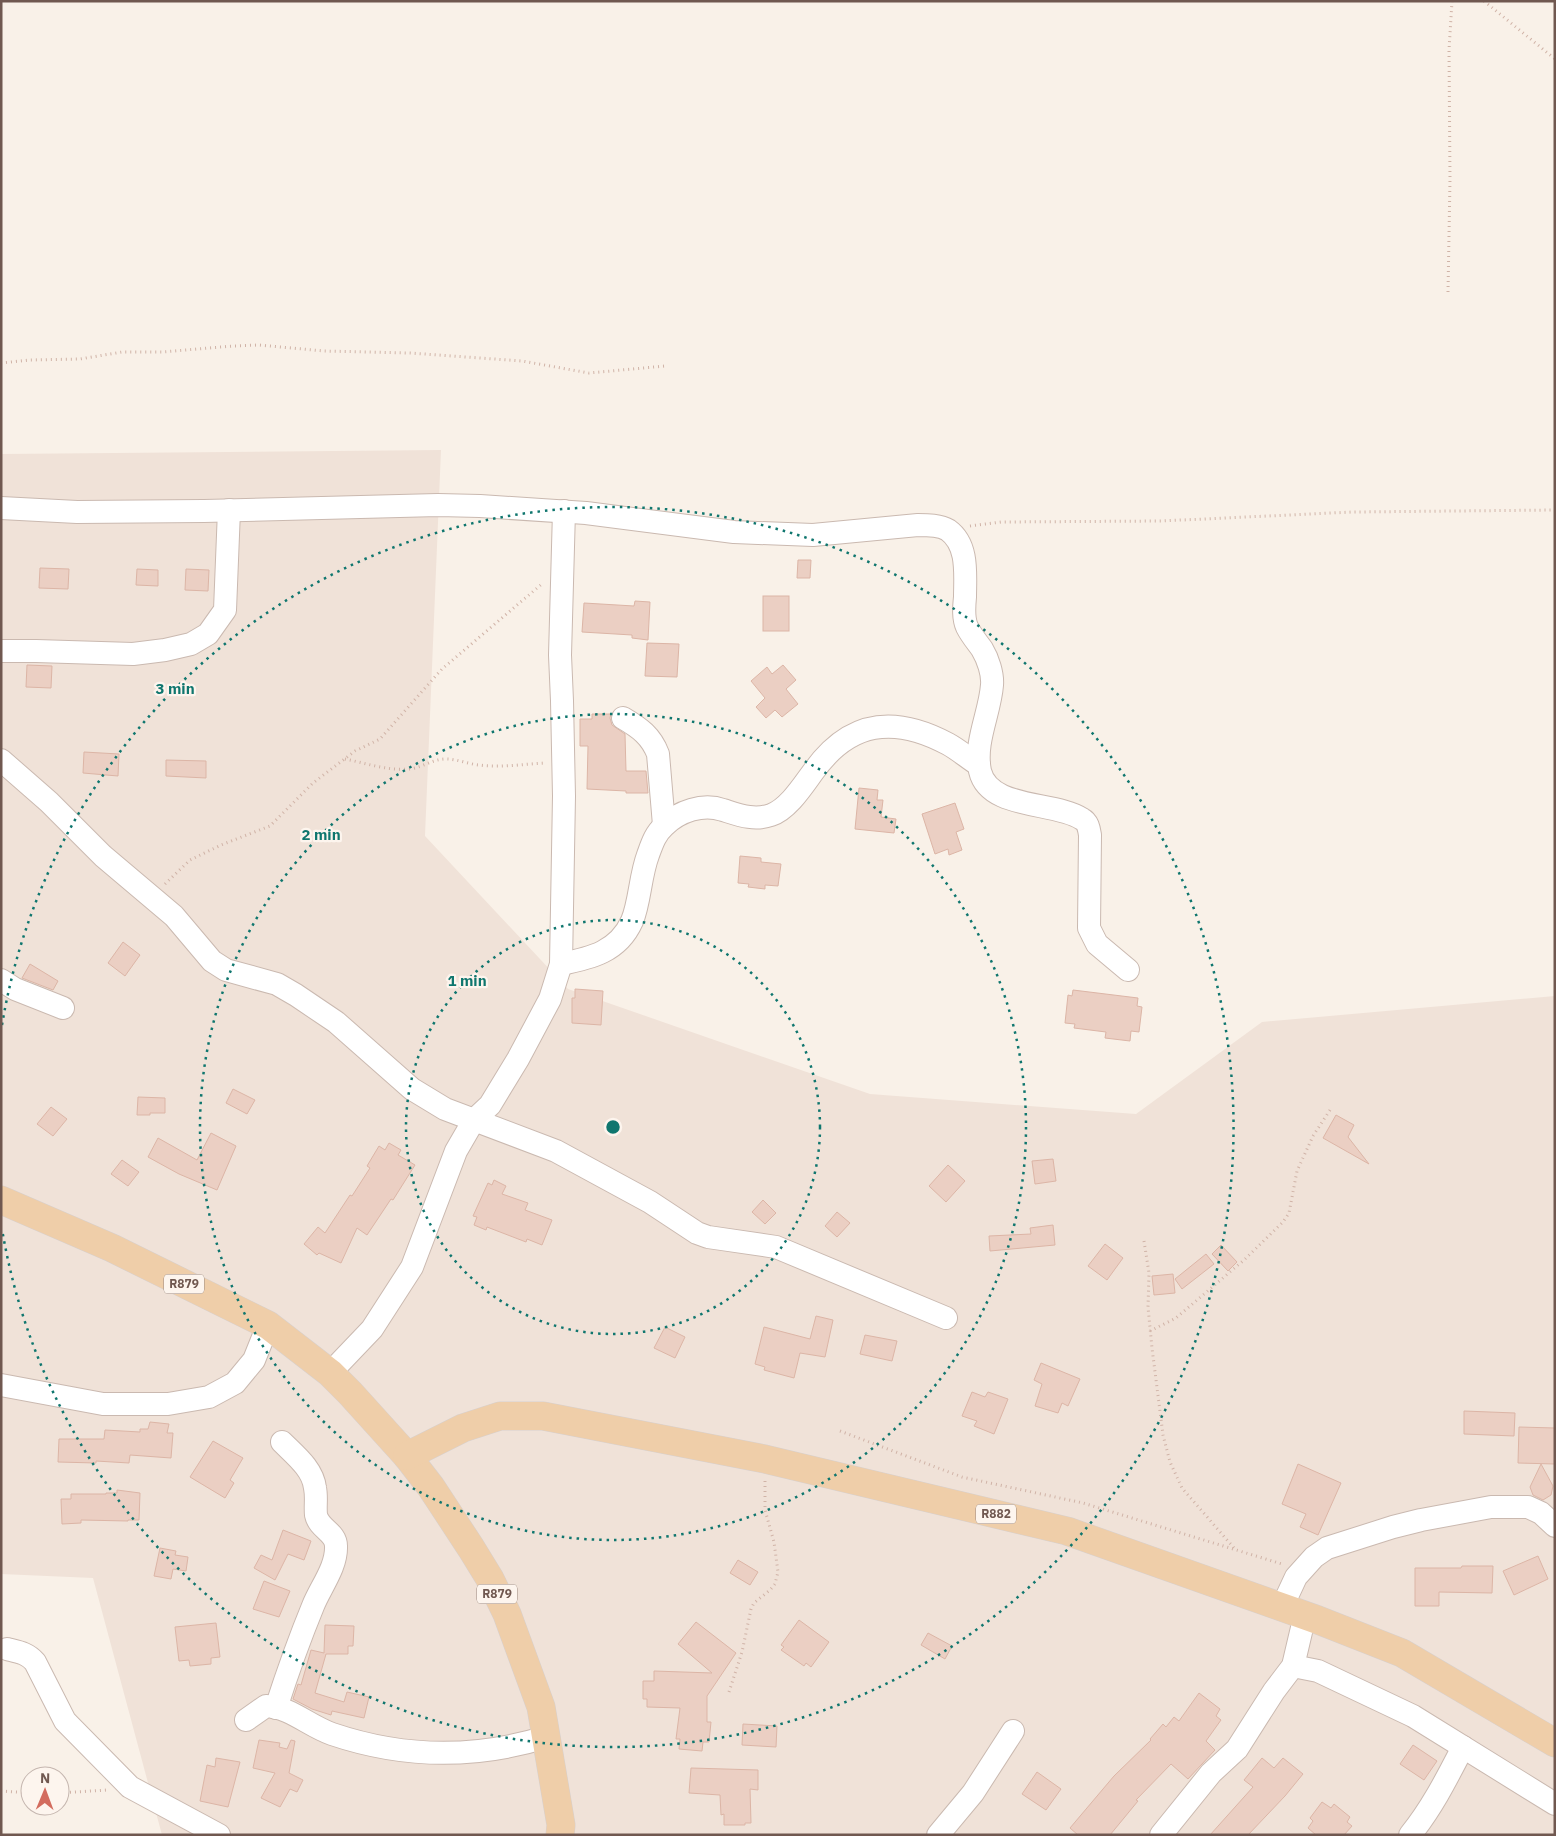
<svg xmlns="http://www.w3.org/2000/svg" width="1556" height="1836" font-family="'IBM Plex Sans',sans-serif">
<rect width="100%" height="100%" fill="#f9f1e8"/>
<polygon fill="#f0e2d8" points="441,450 425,836 568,989 870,1094 1136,1114 1262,1022 1555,996 1555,1835 162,1835 93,1578 1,1574 1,454"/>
<g fill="#ebcfc3" stroke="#dcb5a6">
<polygon points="798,560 811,560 810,578 797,578"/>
<polygon points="40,568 69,569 68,589 39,588"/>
<polygon points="137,569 158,570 158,586 136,585"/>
<polygon points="186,569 209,570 208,591 185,590"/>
<rect x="763" y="596" width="26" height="35"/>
<polygon points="635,601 650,602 648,640 632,638 632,635 582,632 584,603 634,606"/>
<polygon points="647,643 679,644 677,677 645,676"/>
<polygon points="27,665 52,666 51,688 26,687"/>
<polygon points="783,665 796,680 786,689 798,704 782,717 775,710 766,718 756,707 765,698 751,681 767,667 772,674"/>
<polygon points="592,714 611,714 610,718 612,725 625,734 626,771 646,771 648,793 626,793 626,791 587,789 588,746 580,746 580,719 592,719"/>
<polygon points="84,752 119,754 118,776 83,773"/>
<polygon points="166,760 206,761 206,778 166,776"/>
<polygon points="859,788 878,790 877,800 883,800 881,817 896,819 894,833 855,829"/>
<polygon points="955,803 964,829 956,832 962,850 949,855 948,849 935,854 922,814"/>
<polygon points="740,856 761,858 761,862 781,864 778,886 765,885 765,889 748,887 749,884 738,883"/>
<polygon points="123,942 140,955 125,976 108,963"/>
<polygon points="30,964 58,981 53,990 22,978"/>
<polygon points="575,989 603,991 601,1025 572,1023 572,998 575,998"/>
<polygon points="1073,990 1138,998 1137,1006 1142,1007 1139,1032 1131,1031 1130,1041 1105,1038 1106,1032 1074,1028 1075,1024 1065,1023 1068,995 1072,996"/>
<polygon points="233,1089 255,1100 247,1114 226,1103"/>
<polygon points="138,1097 165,1098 165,1113 150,1113 150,1115 137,1115"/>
<polygon points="51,1107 67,1119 53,1136 37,1124"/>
<polygon points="1336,1115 1354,1125 1348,1137 1369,1164 1323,1138"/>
<polygon points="211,1133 236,1146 217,1190 179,1174 148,1157 158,1138 197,1160"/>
<polygon points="389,1143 401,1150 398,1155 415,1165 393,1200 391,1199 367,1235 357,1228 341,1263 319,1253 317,1255 304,1244 318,1227 325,1233 350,1195 352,1196 370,1168 367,1166 379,1146 385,1150"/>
<polygon points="1053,1159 1056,1181 1035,1184 1032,1161"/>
<polygon points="122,1160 139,1172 128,1186 111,1174"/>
<polygon points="948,1165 965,1181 946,1202 929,1186"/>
<polygon points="494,1180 506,1186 502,1194 528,1203 525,1210 552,1220 542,1245 527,1239 526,1242 487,1227 486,1230 474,1225 477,1217 473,1216 488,1183 492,1185"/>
<polygon points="763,1200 776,1213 765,1224 752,1212"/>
<polygon points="837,1212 850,1223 837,1237 825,1226"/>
<polygon points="1053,1225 1055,1245 990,1251 989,1236 1031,1234 1030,1228"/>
<polygon points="1105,1244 1123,1258 1107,1280 1088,1266"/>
<polygon points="1221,1245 1237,1262 1228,1271 1212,1254"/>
<polygon points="1206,1254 1214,1264 1182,1289 1175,1279"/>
<polygon points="1173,1274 1175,1293 1154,1295 1152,1276"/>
<polygon points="816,1316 833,1320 825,1357 800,1353 794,1378 764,1370 765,1367 755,1364 764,1327 810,1339"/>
<polygon points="665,1327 685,1337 675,1358 654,1348"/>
<polygon points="865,1335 897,1341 892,1361 860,1354"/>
<polygon points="1041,1363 1080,1379 1068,1406 1062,1403 1058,1413 1035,1406 1042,1384 1034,1380"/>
<polygon points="972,1392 985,1397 988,1392 1008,1399 994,1434 974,1426 977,1421 962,1416"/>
<polygon points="1464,1411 1515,1413 1514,1436 1464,1434"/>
<polygon points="150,1422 169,1424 167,1433 173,1433 171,1458 130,1455 129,1463 96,1461 96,1463 58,1462 59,1439 104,1439 105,1430 140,1432 140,1429 148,1429"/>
<polygon points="1519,1427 1555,1428 1555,1464 1518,1463"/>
<polygon points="213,1441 243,1458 230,1480 234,1483 225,1498 190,1477"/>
<polygon points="1298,1464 1341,1483 1318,1535 1300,1527 1306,1514 1282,1504"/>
<polygon points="1541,1464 1553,1486 1551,1495 1543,1500 1533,1495 1530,1487"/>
<polygon points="117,1490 140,1493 139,1520 128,1520 128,1521 81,1520 81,1523 62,1524 61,1499 71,1499 71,1494 106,1494 106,1493 117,1493"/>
<polygon points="283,1530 311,1541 304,1560 288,1554 275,1580 254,1568 261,1555 272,1560"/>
<polygon points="160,1548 176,1551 175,1555 188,1557 186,1571 173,1569 171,1579 154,1576"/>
<polygon points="1538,1556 1548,1579 1514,1595 1503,1571"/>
<polygon points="738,1560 758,1572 750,1585 730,1573"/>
<polygon points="1462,1566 1493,1566 1492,1593 1439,1592 1439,1606 1415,1606 1415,1568 1461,1568"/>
<polygon points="264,1581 290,1591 279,1617 253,1609"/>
<polygon points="799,1620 829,1642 811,1667 806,1663 804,1666 781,1650 784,1647 781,1645"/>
<polygon points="696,1622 736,1653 707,1696 707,1722 711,1722 709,1742 703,1742 702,1751 679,1749 680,1739 676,1739 680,1708 647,1707 647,1699 643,1699 643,1681 654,1681 654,1671 712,1673 678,1644"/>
<polygon points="216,1623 220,1657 211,1658 211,1664 190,1666 189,1660 179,1661 175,1627"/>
<polygon points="325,1625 354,1626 353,1646 348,1646 348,1654 326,1654 315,1693 344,1702 347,1692 369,1697 364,1718 332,1711 331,1715 312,1709 293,1699 298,1684 301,1685 311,1650 324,1653"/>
<polygon points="928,1633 952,1646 945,1659 921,1645"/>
<polygon points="1199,1693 1220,1709 1216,1716 1221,1720 1206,1741 1215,1750 1188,1779 1171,1764 1136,1800 1138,1801 1110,1835 1078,1835 1070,1828 1114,1776 1151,1740 1150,1739 1163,1724 1166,1727 1174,1717 1179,1721"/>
<polygon points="743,1724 777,1726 776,1747 742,1745"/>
<polygon points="259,1740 280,1743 279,1747 287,1749 291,1740 295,1741 289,1773 303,1780 297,1792 290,1789 280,1807 261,1798 275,1773 253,1768"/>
<polygon points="1413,1745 1437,1761 1424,1780 1400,1764"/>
<polygon points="216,1758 240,1762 228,1807 200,1801 207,1765 215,1767"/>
<polygon points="1262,1758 1274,1768 1283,1758 1303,1774 1285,1796 1248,1835 1210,1835 1253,1787 1244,1780"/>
<polygon points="691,1768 758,1770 758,1790 750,1789 751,1823 745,1823 745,1825 724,1825 724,1814 721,1815 720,1795 689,1793"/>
<polygon points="1037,1772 1061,1789 1046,1810 1022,1794"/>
<polygon points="1322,1802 1331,1808 1334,1804 1350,1817 1347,1822 1352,1826 1344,1835 1316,1835 1308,1828 1313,1821 1310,1818"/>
</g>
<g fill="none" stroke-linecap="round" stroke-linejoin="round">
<defs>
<g id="minor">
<path d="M 1,508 L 77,512 L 204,511 L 438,505 L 480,506 L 586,513 L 734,532 L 813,535 L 918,525 C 927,525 940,525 948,530 C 969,545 965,575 965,597 C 964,607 963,618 967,627 C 971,635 977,642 982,649 C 988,659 993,674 992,685 C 990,713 974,742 980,771 C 989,810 1055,801 1082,819 C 1088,822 1089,829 1090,835 L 1089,928 L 1097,944 L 1128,970"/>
<polyline points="1,651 36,651 133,654 165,650 191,644 208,634 225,610 229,510"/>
<path d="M 623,718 C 640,728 651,736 658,754 L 664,825"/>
<polyline points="1,760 49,802 103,856 174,916 212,961 226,970 277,984 296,995 336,1022 412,1089 445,1109 556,1151 650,1202 697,1233 708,1237 776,1247 946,1318"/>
<path d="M 561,964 C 591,958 618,952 632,921 C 640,902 640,876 648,855 C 652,844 655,834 664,826 C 679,811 703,803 723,810 C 739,815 754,821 771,815 C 788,809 802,787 813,772 C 849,721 894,715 948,744 C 959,750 969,759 979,765"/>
<polyline points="1,980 15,989 63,1008"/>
<polyline points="330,1373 372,1329 412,1267 456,1151 474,1120 490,1105 518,1059 550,999 561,964 564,796 562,701 560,655 564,511"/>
<polyline points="1,1385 103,1404 168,1404 209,1397 235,1383 254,1360 268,1325"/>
<polyline points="1282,1607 1296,1577 1314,1557 1327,1548 1393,1527 1421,1520 1491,1507 1528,1507 1541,1513 1555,1526"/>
<path d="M 7,1649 C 19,1652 27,1653 35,1662 L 65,1721 L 130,1787 L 219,1835"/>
<polyline points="1293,1666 1318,1671 1413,1716 1555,1804"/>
<path d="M 276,1708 C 287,1674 299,1640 313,1606 C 320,1588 337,1567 336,1546 C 336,1532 319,1529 316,1515 C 315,1506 317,1497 315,1488 C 313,1469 295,1455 282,1442"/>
<path d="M 246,1720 L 266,1706 C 290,1707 309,1726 332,1734 C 403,1758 475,1759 546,1737"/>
<polyline points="938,1835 973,1793 1013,1731"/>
<polyline points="1161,1835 1211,1773 1237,1749 1274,1691 1293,1666 1305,1615"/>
<path d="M 1410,1835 C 1432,1808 1447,1778 1463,1747"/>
</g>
<g id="major">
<polyline points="1,1200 112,1248 268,1325 330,1373 350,1393 407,1456 431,1487 471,1548 490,1579 507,1614 541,1707 561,1825 560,1835"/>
<polyline points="407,1456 463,1428 500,1416 543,1416 765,1459 1067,1531 1318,1620 1402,1653 1555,1743"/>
</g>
</defs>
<use href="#minor" stroke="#cab9b0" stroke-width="24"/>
<use href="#major" stroke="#d7d0ce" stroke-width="29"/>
<g stroke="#d0b3a7" stroke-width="3" stroke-dasharray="1 4" stroke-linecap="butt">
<polyline points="1484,1 1555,59"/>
<polyline points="1448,292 1450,179 1449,50 1452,1"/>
<polyline points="1,363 30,360 80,359 122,352 162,352 233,346 259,345 324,351 410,353 522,361 589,373 665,366"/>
<polyline points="970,526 1001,522 1161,521 1353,512 1555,510"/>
<path d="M 345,759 C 365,763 388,771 409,769 C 422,768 432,759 446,759 C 457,759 468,764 479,765 C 501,768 523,764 545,763"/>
<polyline points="165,884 190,860 221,845 270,826 313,783 355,751 380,739 442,669 543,583"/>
<polyline points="1144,1241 1149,1273 1148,1307 1152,1348 1163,1435 1170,1462 1182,1488 1234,1548"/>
<polyline points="1150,1331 1176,1318 1244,1260 1283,1222 1289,1213 1297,1171 1313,1136 1330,1110"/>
<polyline points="840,1431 962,1477 1083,1503 1282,1564"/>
<polyline points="729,1692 742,1652 751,1609 754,1603 770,1590 775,1584 778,1572 774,1542 765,1510 765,1480"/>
<polyline points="1,1791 30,1793"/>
<polyline points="60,1793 107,1790"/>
</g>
<use href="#minor" stroke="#fff" stroke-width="22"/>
<use href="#major" stroke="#efcea9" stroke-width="28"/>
</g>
<g fill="none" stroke="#0f766e" stroke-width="2.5" stroke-dasharray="2.5 5">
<circle cx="613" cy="1127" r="207"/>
<circle cx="613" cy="1127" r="413"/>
<path d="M2 1025A620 620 0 1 1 2 1229"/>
</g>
<g text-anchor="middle" stroke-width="4.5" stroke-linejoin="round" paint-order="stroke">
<g fill="#fdf5ee" stroke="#9a877f" stroke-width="1">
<rect x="164" y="1274.5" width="40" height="19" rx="4"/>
<rect x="976" y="1504.5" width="40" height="19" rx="4"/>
<rect x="477" y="1584.5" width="40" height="19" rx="4"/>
</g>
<g font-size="12" font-weight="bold" fill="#705850">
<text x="184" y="1288">R879</text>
<text x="996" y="1518">R882</text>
<text x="497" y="1598">R879</text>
</g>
</g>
<circle cx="613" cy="1127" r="8" fill="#0f766e" stroke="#fdf5ee" stroke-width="2.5"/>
<g font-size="15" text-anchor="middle" font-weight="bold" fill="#0f766e" stroke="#fdf5ee" stroke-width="4.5" stroke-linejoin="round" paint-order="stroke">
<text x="175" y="694">3 min</text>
<text x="321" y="840">2 min</text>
<text x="467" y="986">1 min</text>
</g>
<rect width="1556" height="1836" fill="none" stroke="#705850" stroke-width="5"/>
<g transform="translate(45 1791) rotate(1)"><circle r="24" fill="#fdf5ee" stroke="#c5b6af"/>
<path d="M0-4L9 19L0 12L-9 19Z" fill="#d36c5e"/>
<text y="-8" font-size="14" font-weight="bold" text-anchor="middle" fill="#705850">N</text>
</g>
</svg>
